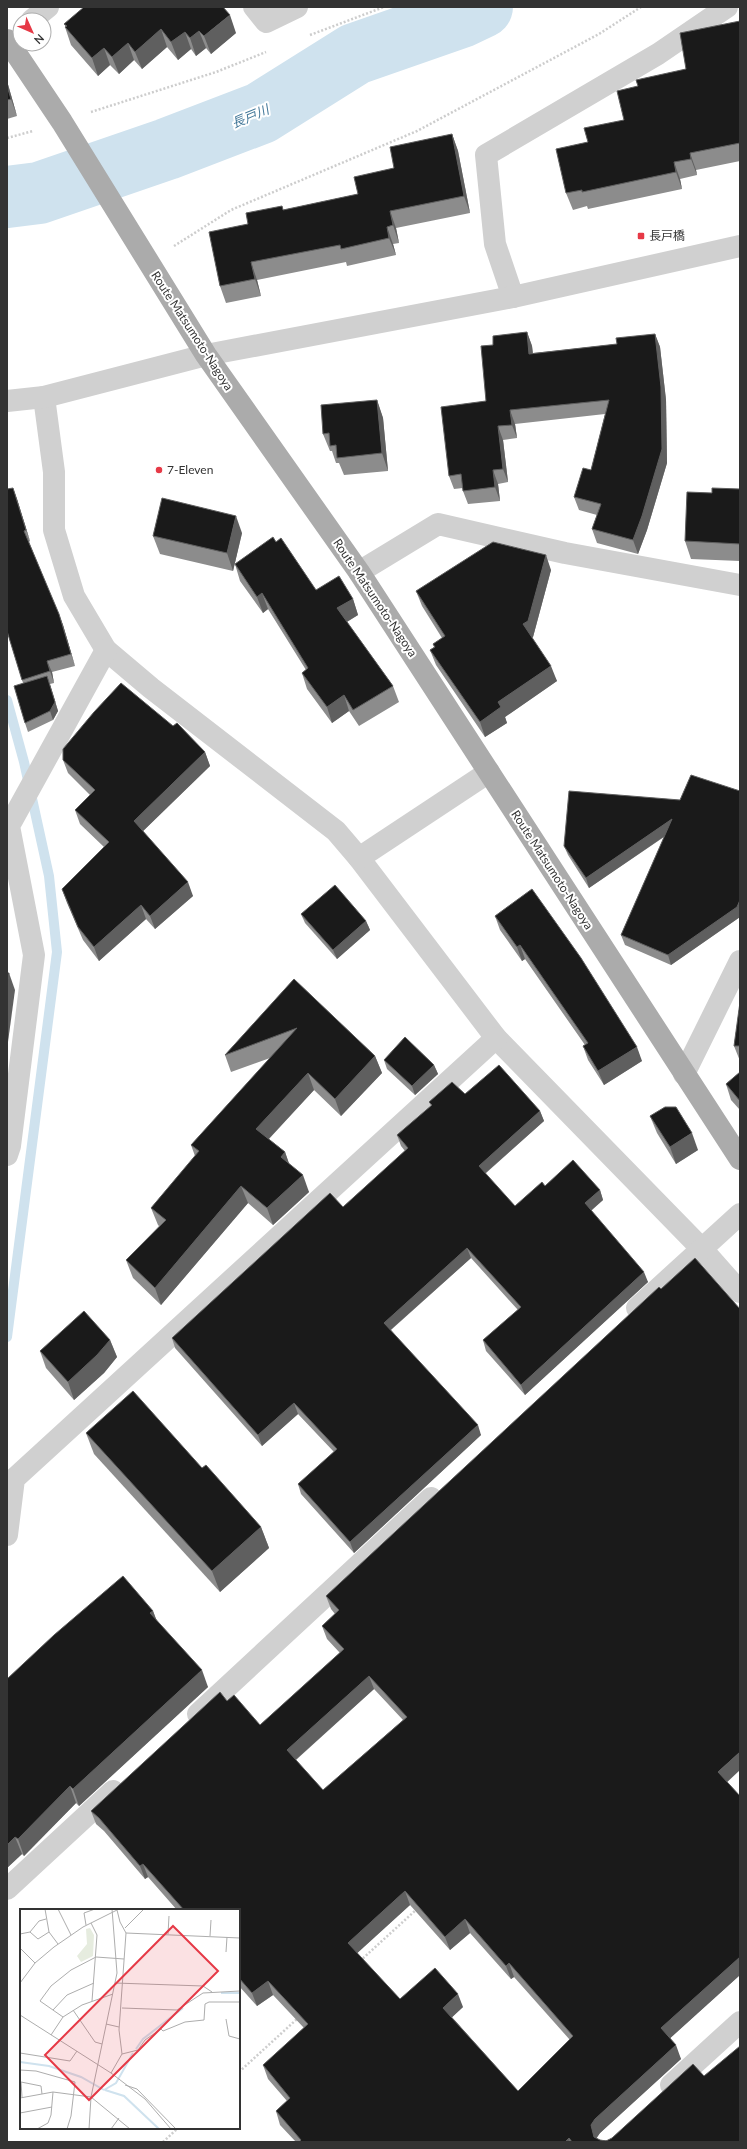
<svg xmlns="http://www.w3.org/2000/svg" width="747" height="2149" font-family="Lato,'Noto Sans JP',sans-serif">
<rect width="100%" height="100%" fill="#fff"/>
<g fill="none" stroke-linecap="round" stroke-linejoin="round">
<polyline stroke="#cfe2ee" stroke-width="10" points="7,700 24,762 49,876 57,952 7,1337"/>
<polyline stroke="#cfe2ee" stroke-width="62" points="7,197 39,193 167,149 261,113 355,54 461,17 482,7"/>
<g stroke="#cdcdcd" stroke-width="2.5" stroke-dasharray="2 2" stroke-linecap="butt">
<polyline points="310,35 384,7"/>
<polyline points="91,112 216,72 266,52"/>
<polyline points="7,138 33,131"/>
<polyline points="174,246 231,210 417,131 599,34 641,7"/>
<polyline points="360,1961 417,1909"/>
<polyline points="239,2072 297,2019"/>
<polyline points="163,2142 178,2128"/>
</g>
<g stroke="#d0d0d0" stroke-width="22">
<polyline points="254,7 266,22 297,7"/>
<polyline points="32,20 48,7"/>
<polyline points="513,297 495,244 486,155 658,54 727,7"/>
<polyline points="44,397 54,472 54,530 74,596 106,650 151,688 336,831 359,858 496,1038 702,1249 740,1292"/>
<polyline points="7,401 44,397 206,355 513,297 740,246"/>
<polyline points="359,572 438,524 565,553 740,585"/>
<polyline points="359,858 489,772"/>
<polyline points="684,1074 740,961"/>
<polyline points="7,1155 10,1146 34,955 9,826 106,650"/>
<polyline points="637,1308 740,1214"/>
<polyline points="7,1535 14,1479 496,1038"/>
<polyline points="198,1714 431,1498"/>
<polyline points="7,1889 113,1791"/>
<polyline points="671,2085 740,2022"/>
</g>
<polyline stroke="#ababab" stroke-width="22" points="7,40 62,122 206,355 359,572 740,1159"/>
</g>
<g fill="#8c8c8c" fill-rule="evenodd">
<polygon points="740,21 740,161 696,170 697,175 680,179 682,189 588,209 587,206 573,210 566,193 588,142 624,120 638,86 686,69"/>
<polygon points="64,24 236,33 211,54 206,48 196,56 191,49 178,60 167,47 142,69 134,60 119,74 110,65 98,76 71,45 65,27 66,27"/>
<polygon points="7,81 17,116 7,119"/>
<polygon points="452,134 458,151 470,213 396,228 399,243 393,244 396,255 347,266 346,262 257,280 261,296 226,303 220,286 248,224 282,206 283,210 358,194 394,168"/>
<polygon points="527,332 532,346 533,353 617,344 655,334 660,347 666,400 667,463 647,530 638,554 597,543 592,529 597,515 579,510 574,497 591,470 605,414 515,424 517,438 503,440 508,482 498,484 500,501 468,504 463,491 463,488 454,489 449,476 486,401 493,345"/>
<polygon points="377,400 383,418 388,471 344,475 339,463 336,463 332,451 330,451 323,434"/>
<polygon points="13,488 17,499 30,541 29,542 63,625 75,666 52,672 54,683 50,684 58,711 53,720 28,732 25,723 23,683 7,631"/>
<polygon points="740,489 740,561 691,559 685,541 712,493"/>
<polygon points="242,533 233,571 160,554 153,536"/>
<polygon points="276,542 316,590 353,599 358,615 347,622 393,686 399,702 359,726 349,711 332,723 307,689 302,673 306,670 268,609 263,613 240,581 235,564"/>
<polygon points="551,570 533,637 532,638 557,681 505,717 507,723 485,737 436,665 430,650 434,647 433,644 442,638 422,606 416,591"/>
<polygon points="205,752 210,766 143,831 193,896 155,929 146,919 99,961 83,940 67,903 62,889 104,847 80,824 75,810 90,795 68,773 63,760"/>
<polygon points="740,791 740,917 671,965 625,945 621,935 664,837 589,888 568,855 564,846 680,800"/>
<polygon points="301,914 366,921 370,930 337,959 305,923"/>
<polygon points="495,916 642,1061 604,1085 588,1060 583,1046 585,1045 525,959 522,961 500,930"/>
<polygon points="294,979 375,1056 382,1073 341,1116 314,1090 269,1139 285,1152 289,1164 309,1192 273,1225 248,1203 161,1305 133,1278 126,1260 159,1226 158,1225 151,1208 195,1156 191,1145 270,1058 231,1072 225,1055"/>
<polygon points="740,1002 740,1061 734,1046"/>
<polygon points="384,1060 434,1065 438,1074 415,1095 387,1069"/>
<polygon points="740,1072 740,1110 731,1100 726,1084"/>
<polygon points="465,1094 540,1111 544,1121 485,1174 515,1206 545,1186 600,1190 603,1200 591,1211 648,1282 525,1395 486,1351 483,1340 518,1310 471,1258 391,1330 481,1435 354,1553 301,1494 298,1484 334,1452 298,1414 262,1446 175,1348 172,1338 343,1207 405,1151 401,1146 397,1135 431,1106 429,1102"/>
<polygon points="650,1116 698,1150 676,1164 657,1133"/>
<polygon points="110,1340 117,1357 104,1373 74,1400 46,1368 40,1351"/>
<polygon points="86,1433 202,1468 261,1527 269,1548 220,1592 94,1454"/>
<path d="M 326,1596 L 727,1782 L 740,1796 L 740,1975 L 670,2038 L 681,2059 L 600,2133 L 596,2138 L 600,2140 L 740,2142 L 296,2142 L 280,2125 L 276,2111 L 287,2101 L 268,2079 L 263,2065 L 304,2028 L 273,1995 L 257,2006 L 239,1986 L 239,1910 L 177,1910 L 148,1877 L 145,1879 L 104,1831 L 96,1824 L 91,1811 L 227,1701 L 260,1725 L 340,1653 L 327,1639 L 322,1626 L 335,1614 L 331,1609 ZM 374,1689 L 403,1720 L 323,1790 L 296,1760 ZM 410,1905 L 450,1950 L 470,1933 L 511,1979 L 514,1977 L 570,2040 L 518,2091 L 452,2017 L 463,2007 L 400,1999 L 357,1953 Z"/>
<polygon points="153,1611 156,1619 208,1687 79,1806 76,1803 24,1856 22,1854 7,1868 7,1679"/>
</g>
<g fill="#5f5f5f">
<polygon points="230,15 236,33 211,54 204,36"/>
<polygon points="161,29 167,47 142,69 135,52"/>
<polygon points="199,31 206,48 196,56 190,38"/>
<polygon points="185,32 191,49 178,60 171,42"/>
<polygon points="128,43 134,60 119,74 112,57"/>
<polygon points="104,48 110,65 98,76 92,58"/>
<polygon points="7,81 17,116 11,99 7,86"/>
<polygon points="452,134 458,151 470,213 464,196"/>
<polygon points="690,153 696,170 697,175 691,159"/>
<polygon points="674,162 680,179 682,189 676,172"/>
<polygon points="390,211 396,228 399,243 393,225"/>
<polygon points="387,227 393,244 396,255 389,238"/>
<polygon points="251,262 257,280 261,296 255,279"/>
<polygon points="527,332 532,346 534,367 529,354"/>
<polygon points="655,334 660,347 666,400 667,463 647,530 638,554 633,540"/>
<polygon points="377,400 383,418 388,471 382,453"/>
<polygon points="510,410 515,424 517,438 512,425"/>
<polygon points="498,426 503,440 508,482 503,469"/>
<polygon points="493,470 498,484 500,501 495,487"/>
<polygon points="13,488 17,499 30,541 26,530"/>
<polygon points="236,516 242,533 233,571 227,553"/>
<polygon points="546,555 551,570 533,637 528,640 523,624"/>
<polygon points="262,593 268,609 263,613 257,597"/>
<polygon points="353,599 358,615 343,624 337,608"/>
<polygon points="59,614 63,625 75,666 71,654"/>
<polygon points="47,661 52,672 54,683 50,671"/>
<polygon points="551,666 557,681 505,717 507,723 485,737 480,722 498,702"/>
<polygon points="47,676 58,711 53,720 50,711"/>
<polygon points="344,695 349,711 332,723 327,707"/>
<polygon points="205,752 210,766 139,835 134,821"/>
<polygon points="672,819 675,829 589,888 586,878"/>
<polygon points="188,882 193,896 155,929 150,916"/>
<polygon points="740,900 740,917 671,965 668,955"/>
<polygon points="141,905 146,919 99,961 94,947"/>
<polygon points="366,921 370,930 337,959 333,950"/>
<polygon points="520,945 525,959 522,961 517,947"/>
<polygon points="9,973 15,990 8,1042 7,1040 7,986"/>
<polygon points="637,1047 642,1061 604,1085 598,1071"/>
<polygon points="375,1056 382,1073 341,1116 335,1099"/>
<polygon points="434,1065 438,1074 415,1095 412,1086"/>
<polygon points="308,1073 314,1090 262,1146 256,1129"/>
<polygon points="540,1111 544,1121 482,1176 479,1166"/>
<polygon points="692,1133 698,1150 676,1164 670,1147"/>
<polygon points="285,1152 291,1169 281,1157"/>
<polygon points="303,1175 309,1192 273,1225 267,1208"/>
<polygon points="241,1186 248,1203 161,1305 155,1288"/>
<polygon points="600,1190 603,1200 588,1213 585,1203"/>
<polygon points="467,1248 471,1258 387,1333 384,1323"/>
<polygon points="644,1272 648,1282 525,1395 521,1385"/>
<polygon points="110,1340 117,1357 104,1373 74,1400 68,1382"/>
<polygon points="294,1403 298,1414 262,1446 258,1435"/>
<polygon points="478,1425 481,1435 354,1553 350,1542"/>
<polygon points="261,1527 269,1548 220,1592 212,1571"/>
<polygon points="153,1611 159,1627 150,1613"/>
<polygon points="202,1670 208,1687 79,1806 73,1789"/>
<polygon points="369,1676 374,1689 292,1763 287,1750"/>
<polygon points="740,1752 740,1770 723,1786 718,1772"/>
<polygon points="70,1786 76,1803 24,1856 18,1839"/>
<polygon points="15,1837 22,1854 7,1868 7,1845"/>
<polygon points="143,1864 148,1877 145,1879 140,1866"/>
<polygon points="405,1891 410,1905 353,1957 348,1943"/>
<polygon points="465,1919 470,1933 450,1950 445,1937"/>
<polygon points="740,1957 740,1975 666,2042 661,2028"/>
<polygon points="509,1963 514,1977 511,1979 506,1966"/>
<polygon points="268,1981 273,1995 257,2006 252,1993"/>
<polygon points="458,1994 463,2007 448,2021 443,2008"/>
<polygon points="676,2045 681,2059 600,2133 596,2139 594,2137 591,2125 595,2119"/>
<polygon points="569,2138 570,2142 565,2142"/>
</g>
<g fill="#1a1a1a" stroke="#5f5f5f" fill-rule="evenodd">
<polygon points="84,7 223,7 230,15 204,36 199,31 190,38 185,32 171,42 161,29 135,52 128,43 112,57 104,48 92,58 65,27 67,26 64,24"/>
<polygon points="740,21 740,143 690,153 691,159 674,162 676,172 582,192 582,190 566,193 556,149 588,142 584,128 624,120 617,91 638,86 636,80 686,69 680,33"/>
<polygon points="7,86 11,99 7,100"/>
<polygon points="452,134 464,196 390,211 393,225 387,227 389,238 341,249 340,245 251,262 255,279 220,286 209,232 248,224 246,213 282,206 283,210 358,194 354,177 394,168 390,147"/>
<polygon points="527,332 529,354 617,344 616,338 655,334 661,387 662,449 642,516 633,540 592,529 601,504 574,497 583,468 591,470 609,400 510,410 512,425 498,426 503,469 493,470 495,487 463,491 461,474 449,476 441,407 486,401 481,346 493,345 493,336"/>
<polygon points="377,400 382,453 337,458 336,445 330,446 329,433 323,434 321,405"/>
<polygon points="13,488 26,530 24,531 59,614 71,654 47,661 50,671 22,680 7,631 7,489"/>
<polygon points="712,488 740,489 740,544 685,541 687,492 712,493"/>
<polygon points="162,498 236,516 227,553 153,536"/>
<polygon points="273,537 276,542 281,538 316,590 339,576 353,599 337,608 393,686 353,710 344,695 327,707 302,673 308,668 262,593 257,597 235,564"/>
<polygon points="493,542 546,555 528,621 523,624 551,666 498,702 501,707 480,722 430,650 435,647 433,644 445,636 416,591"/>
<polygon points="47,676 55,702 50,711 25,723 14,686"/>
<polygon points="121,683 173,726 177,723 205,752 134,821 188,882 150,916 141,905 94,947 78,927 62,889 109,842 75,810 95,790 63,760 63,749 94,712"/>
<polygon points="691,775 740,791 740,900 737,907 668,955 621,935 672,819 586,878 564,846 569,791 680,800"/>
<polygon points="335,885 366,921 333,950 301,914"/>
<polygon points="532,889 581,958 637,1047 598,1071 583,1046 588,1043 520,945 517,947 495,916"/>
<polygon points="7,973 9,973 7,986"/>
<polygon points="294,979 375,1056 335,1099 308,1073 256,1129 285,1152 281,1157 303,1175 267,1208 241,1186 155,1288 126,1260 166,1220 151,1208 199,1151 191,1145 297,1028 225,1055"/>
<polygon points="740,1002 740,1046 734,1046"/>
<polygon points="405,1037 434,1065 412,1086 384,1060"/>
<polygon points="499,1065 540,1111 479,1166 515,1206 542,1182 545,1186 573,1160 600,1190 585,1203 644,1272 521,1385 483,1340 521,1307 467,1248 384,1323 478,1425 350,1542 298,1484 337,1449 294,1403 258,1435 172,1338 330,1193 343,1207 408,1148 397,1135 432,1105 429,1102 452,1082 465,1094"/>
<polygon points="740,1072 740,1101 726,1084"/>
<polygon points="665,1107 676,1107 692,1133 670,1147 650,1116"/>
<path d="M 695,1258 L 740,1309 L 740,1752 L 718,1772 L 740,1796 L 740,1957 L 661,2028 L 676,2045 L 595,2119 L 591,2125 L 594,2137 L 600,2140 L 606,2141 L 612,2138 L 693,2064 L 704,2076 L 740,2046 L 740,2142 L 572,2142 L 569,2138 L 565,2142 L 299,2142 L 301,2140 L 276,2111 L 290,2098 L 263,2065 L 308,2024 L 268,1981 L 252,1993 L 239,1978 L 239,1910 L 184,1910 L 143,1864 L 140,1866 L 99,1818 L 91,1811 L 220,1692 L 227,1701 L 234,1695 L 260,1725 L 344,1649 L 322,1626 L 339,1610 L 326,1596 L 659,1287 L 661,1289 ZM 369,1676 L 407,1717 L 323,1790 L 287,1750 ZM 405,1891 L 445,1937 L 465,1919 L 506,1966 L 509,1963 L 573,2036 L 518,2091 L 443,2008 L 458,1994 L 435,1968 L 400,1999 L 348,1943 Z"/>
<polygon points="84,1311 110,1340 97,1355 68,1382 40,1351"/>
<polygon points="133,1391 202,1468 206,1465 261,1527 212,1571 86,1433"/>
<polygon points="123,1576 153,1611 150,1613 202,1670 73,1789 70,1786 18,1839 15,1837 7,1845 7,1679 54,1635"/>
</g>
<g fill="#e63946" stroke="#fff" stroke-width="1.5">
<rect x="637" y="232" width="8" height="8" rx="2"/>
<circle cx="159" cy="470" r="4"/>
</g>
<g text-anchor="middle" stroke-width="4" stroke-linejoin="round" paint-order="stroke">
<g font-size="12" fill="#333" stroke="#fff" text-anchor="start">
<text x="649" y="240">長戸橋</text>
<text x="167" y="474">7-Eleven</text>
</g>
<g font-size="12" fill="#333" stroke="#fff">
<text transform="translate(192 331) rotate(57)" y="4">Route Matsumoto-Nagoya</text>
<text transform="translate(375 598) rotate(56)" y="4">Route Matsumoto-Nagoya</text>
<text transform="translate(552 870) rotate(57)" y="4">Route Matsumoto-Nagoya</text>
</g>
<g font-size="13" font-style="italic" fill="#3f7597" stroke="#fff">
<text transform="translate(250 116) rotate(-23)" y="5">長戸川</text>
</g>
</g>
<g transform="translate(20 1909)">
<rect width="220" height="220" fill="#fff"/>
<path d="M 70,19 L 74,26 L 73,47 L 61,53 L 57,47 L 67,35 L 66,20 Z" fill="#e6ecdf"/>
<path fill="none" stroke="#cfe2ee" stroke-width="2" d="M 201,84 L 220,84M 116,140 L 123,130 L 163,99M 0,153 L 29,157 L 61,168 L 84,181M 84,181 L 96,174 L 113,144M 85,181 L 104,187 L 139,220"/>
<path fill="none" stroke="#adadad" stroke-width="1" d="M 25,0 L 29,23 L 38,35M 38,0 L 51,26M 71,14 L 77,26 L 72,92M 66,16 L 64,4 L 75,0M 105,19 L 124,0M 10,23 L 19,12 L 26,10M 106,24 L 220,29M 0,25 L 10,23 L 18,30 L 29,23M 148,25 L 149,7M 190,27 L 191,11M 0,39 L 15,54M 206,43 L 207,28M 0,74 L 15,54 L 34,38 L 63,18 L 97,1 L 100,13 L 106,24 L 99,121 L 102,145 L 91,164M 95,74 L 183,77 L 192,83M 102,99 L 157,101 L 183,84 L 220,82M 33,101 L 47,86 L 74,74M 53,101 L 75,133 L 82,135M 0,106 L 91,164 L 125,190 L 151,220M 43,108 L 20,92 L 31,77 L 51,61 L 76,48 L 104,50M 206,110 L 209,127 L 220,130M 86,115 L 99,118M 31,126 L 43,108 L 62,96 L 93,85M 0,144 L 50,152 L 57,142M 102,145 L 118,141 L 125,131 L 141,120 L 143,122 L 165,113 L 184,111 L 185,95 L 189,93 L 220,93M 0,161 L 16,162 L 55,173 L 51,207 L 47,220M 105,176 L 117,180 L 156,220M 2,188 L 1,173 L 21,177 L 22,185M 0,189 L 33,183 L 71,188 L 110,220M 0,204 L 32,198M 17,220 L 28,214 L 31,206 L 33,183M 69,220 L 71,188 L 97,64 L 92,0M 91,220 L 99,209"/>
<path fill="#e63946" fill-opacity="0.15" stroke="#e63946" stroke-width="2" d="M 153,17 L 198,62 L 69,191 L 25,146 Z"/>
<rect width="220" height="220" fill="none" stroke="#333" stroke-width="2"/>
</g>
<rect width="747" height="2149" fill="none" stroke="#333333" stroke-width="16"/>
<g transform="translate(32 32) rotate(135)"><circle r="19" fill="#ffffff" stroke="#adadad"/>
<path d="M0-3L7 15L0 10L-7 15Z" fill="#e63946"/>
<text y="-6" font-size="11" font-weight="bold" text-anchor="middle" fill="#333333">N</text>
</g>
</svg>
